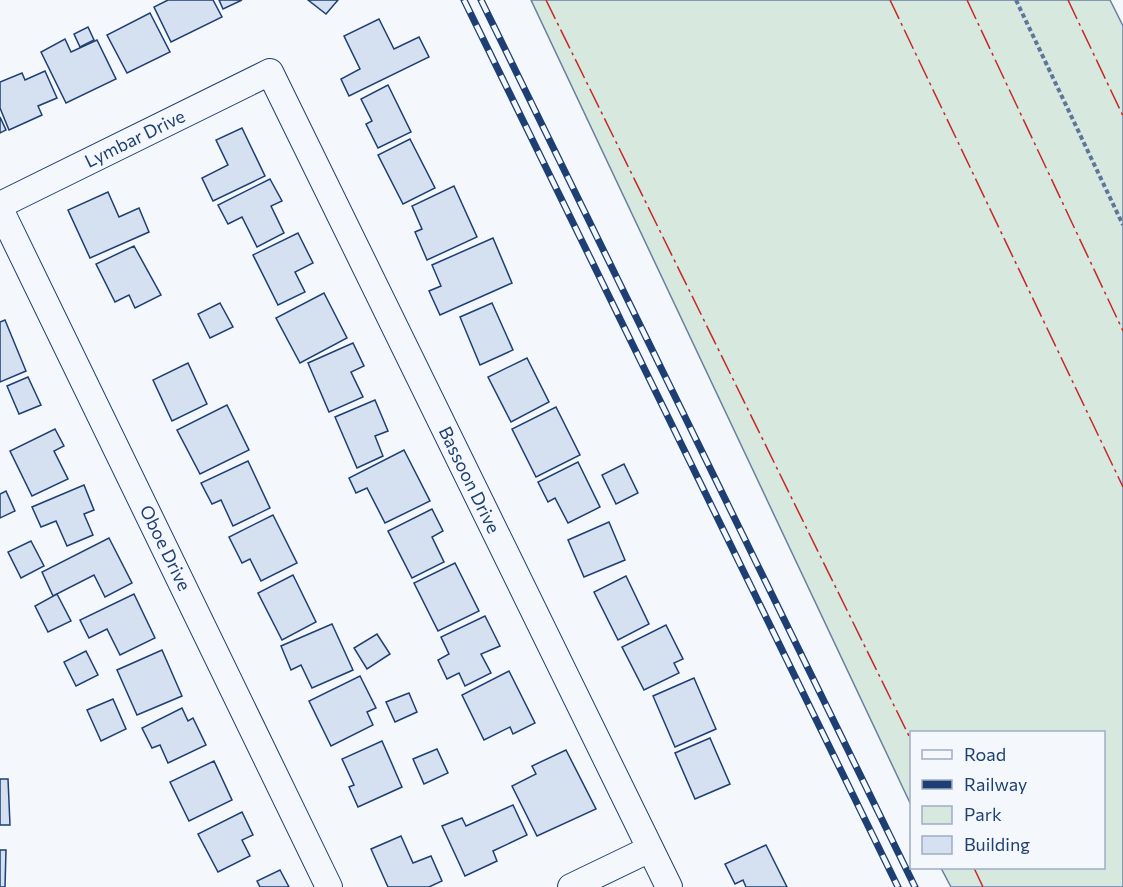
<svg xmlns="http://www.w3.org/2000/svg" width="1123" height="887" font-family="Commissioner,sans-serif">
<rect width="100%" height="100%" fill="#f4f7fb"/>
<polygon fill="#d7e8df" stroke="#687fa3" stroke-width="1.5" points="531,0 1110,0 1123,26 1123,887 951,887 941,868 1104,868 1104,732 912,732 911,805"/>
<g fill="#d5e0f0" stroke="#1d3f73" stroke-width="1.5">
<polygon points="168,0 213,0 222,17 171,42 154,7"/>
<polygon points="219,0 242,0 223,9"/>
<polygon points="308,0 338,0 326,14"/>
<polygon points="150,13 170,52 127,73 107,35"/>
<polygon points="379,19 394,49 419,37 429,57 349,96 341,79 360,69 344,36"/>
<polygon points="88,27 94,40 80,47 74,34"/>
<polygon points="65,39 71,52 97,40 116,79 66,103 41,52"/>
<polygon points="45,71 57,98 38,106 42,115 9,130 0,108 0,82 22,73 25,80"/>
<polygon points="388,85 411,132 378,148 366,124 372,121 361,99"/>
<polygon points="0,117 6,130 0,133"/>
<polygon points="242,128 265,176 213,201 202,178 228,165 216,140"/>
<polygon points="410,139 435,188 403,204 378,155"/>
<polygon points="270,179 282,201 271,206 284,233 257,247 242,217 228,224 218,205"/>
<polygon points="454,186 477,237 427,260 415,232 422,229 412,206"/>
<polygon points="108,192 119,217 139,208 149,232 90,258 68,210"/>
<polygon points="298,233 313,263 295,272 305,292 278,305 253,255"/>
<polygon points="493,238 512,283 440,315 429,291 441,286 432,265"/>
<polygon points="134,246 161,295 135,308 129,295 115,302 96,264"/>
<polygon points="324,293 347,338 300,363 276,318"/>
<polygon points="220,303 233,327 210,338 198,314"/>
<polygon points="492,303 513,350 480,365 460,317"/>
<polygon points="5,320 26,371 0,382 0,322"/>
<polygon points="353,343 364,366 351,372 363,397 329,412 308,363"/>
<polygon points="527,358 549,402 511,422 488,377"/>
<polygon points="188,363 207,404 172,421 153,380"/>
<polygon points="28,377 41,405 19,414 7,386"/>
<polygon points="375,400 388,431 375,436 383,456 357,468 335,417"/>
<polygon points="227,405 249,450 200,474 177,430"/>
<polygon points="556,407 580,455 536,477 512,429"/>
<polygon points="55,429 64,446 54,451 68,479 32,496 10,451"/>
<polygon points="404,450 430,501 385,523 367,488 356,493 349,478"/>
<polygon points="248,461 270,508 233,526 221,500 212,504 201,483"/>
<polygon points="578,462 600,507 568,523 555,498 548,502 538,482"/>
<polygon points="624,464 638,493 616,504 602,475"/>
<polygon points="84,485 94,510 84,514 93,535 67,546 56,521 41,527 32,507"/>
<polygon points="6,491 15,511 0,518 0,494"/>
<polygon points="432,509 443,531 432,537 444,562 412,578 388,531"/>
<polygon points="273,515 297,563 261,581 250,559 242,563 229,537"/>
<polygon points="609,522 625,560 584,577 568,540"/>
<polygon points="109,538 132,583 105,597 94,575 53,596 42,572"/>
<polygon points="31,541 44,566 21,578 8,552"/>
<polygon points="455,563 479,611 438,631 414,583"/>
<polygon points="293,575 316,622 282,640 258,593"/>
<polygon points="626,576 649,624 618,640 594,592"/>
<polygon points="57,594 71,621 48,632 35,606"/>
<polygon points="134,594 155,638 120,655 107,629 89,638 80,620"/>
<polygon points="485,616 500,646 481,654 491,673 465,686 459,673 447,679 438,660 449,654 441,637"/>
<polygon points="332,624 353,670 312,688 301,665 291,670 281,646"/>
<polygon points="666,625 683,659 674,663 679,673 644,690 622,647"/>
<polygon points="377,634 390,654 367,669 354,648"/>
<polygon points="162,650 182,696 137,715 117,670"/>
<polygon points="86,651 98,675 76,686 64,662"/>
<polygon points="509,671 535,723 513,734 510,727 484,740 462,695"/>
<polygon points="360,676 376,708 367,712 373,725 331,746 309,701"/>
<polygon points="694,678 716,729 675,747 653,696"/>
<polygon points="409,693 417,712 395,722 386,702"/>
<polygon points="113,699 126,729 101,741 87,710"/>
<polygon points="182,708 188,721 193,718 206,745 168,763 160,745 152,748 142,728"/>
<polygon points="710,738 730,784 695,799 675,753"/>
<polygon points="382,741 402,787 358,807 349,787 354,785 342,759"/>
<polygon points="437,749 448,773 424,784 413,759"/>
<polygon points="566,750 596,809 537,836 512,786 536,774 532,766"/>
<polygon points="214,761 232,800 189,821 170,782"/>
<polygon points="0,779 8,779 10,825 0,825"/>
<polygon points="513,805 527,835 493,851 497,861 465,876 442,826 462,818 466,826"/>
<polygon points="242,812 253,835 242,840 250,856 218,872 198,834"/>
<polygon points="401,836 413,863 431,856 442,881 429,887 388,887 371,849"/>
<polygon points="766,845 787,887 746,887 743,880 735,884 725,864"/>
<polygon points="0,850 6,850 5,887 0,887"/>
<polygon points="280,870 289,887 260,887 257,881"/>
</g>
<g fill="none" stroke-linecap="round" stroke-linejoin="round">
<defs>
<g id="minor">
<polyline points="0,205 270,72 669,887"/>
<polyline points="0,209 329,887"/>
<polyline points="571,887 650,849"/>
</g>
</defs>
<use href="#minor" stroke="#1d3f73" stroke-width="28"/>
<polyline stroke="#5e769c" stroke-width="4" stroke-dasharray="4.5 3" stroke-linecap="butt" points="1016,0 1123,225"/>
<use href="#minor" stroke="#f4f7fb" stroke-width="26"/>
<defs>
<g id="rail">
<polyline points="464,0 898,887"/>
<polyline points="481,0 915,887"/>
</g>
</defs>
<use href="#rail" stroke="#1d3f73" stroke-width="7"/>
<use href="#rail" stroke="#f4f7fb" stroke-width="4.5" stroke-dasharray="14" stroke-linecap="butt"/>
<g stroke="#c62828" stroke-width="1.5" stroke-dasharray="21 4.5 3 4.5" stroke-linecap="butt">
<polyline points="546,0 912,742"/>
<polyline points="890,0 1123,487"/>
<polyline points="967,0 1123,331"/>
<polyline points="1068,0 1123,116"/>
<polyline points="974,868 983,887"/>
</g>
</g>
<g text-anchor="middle" stroke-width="4.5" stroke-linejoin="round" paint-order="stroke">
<g font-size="18" fill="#1d3f73" stroke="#f4f7fb">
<text transform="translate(135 139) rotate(-26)" y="6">Lymbar Drive</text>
<text transform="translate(469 480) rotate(64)" y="6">Bassoon Drive</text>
<text transform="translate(165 548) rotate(64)" y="6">Oboe Drive</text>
</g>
</g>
<rect x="910" y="731" width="195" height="138" fill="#f4f7fb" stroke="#9eadc5" stroke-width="1.5"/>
<rect x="922" y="750" width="30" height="9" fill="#f4f7fb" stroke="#9eadc5" stroke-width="1.5"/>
<text x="964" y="761" font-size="18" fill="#1d3f73">Road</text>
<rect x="922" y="780" width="30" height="9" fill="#1d3f73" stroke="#9eadc5" stroke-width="1.5"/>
<text x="964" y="791" font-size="18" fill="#1d3f73">Railway</text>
<rect x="922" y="806" width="30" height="18" fill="#d7e8df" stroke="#9eadc5" stroke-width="1.5"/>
<text x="964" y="821" font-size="18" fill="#1d3f73">Park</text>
<rect x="922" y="836" width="30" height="18" fill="#d5e0f0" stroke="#9eadc5" stroke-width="1.5"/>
<text x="964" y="851" font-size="18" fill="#1d3f73">Building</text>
</svg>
